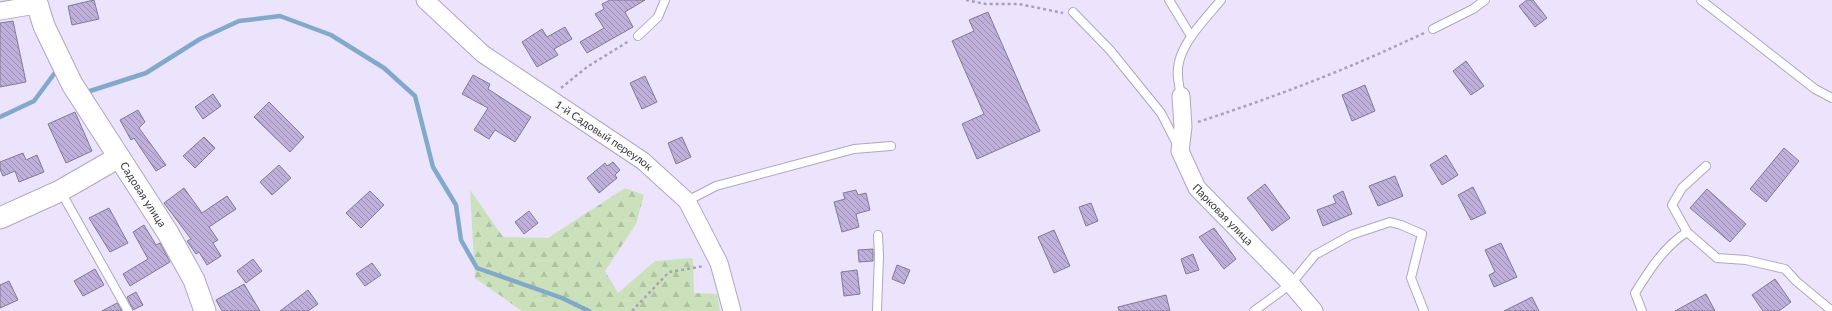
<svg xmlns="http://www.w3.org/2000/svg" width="1832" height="311" font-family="Lato,sans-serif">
<defs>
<pattern id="forest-firs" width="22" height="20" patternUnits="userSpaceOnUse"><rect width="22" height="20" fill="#cbe1bb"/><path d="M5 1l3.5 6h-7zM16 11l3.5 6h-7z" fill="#afc2a2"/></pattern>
<pattern id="building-back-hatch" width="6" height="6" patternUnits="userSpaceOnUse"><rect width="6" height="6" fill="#beafdb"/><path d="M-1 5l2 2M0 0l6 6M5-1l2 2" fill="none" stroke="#9b8fb3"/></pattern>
</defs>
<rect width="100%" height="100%" fill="#ece3fd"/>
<polygon fill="url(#forest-firs)" points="625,188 644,195 636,224 605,271 618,293 655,261 693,258 694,293 717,294 720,311 522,311 475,278 470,190 503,237 548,238"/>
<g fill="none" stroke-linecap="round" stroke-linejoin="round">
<g stroke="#82a9ca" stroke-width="4.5">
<polyline points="86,90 87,92 146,73 200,39 239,21 280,16 331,35 384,68 415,96 433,167 456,205 461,240 477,268 562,298 589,311"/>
<polyline points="0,117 34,101 54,74 60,72"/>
</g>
</g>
<g fill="url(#building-back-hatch)" stroke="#827a91">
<polygon points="94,0 99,19 72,25 68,6"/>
<polygon points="610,0 645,0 625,12 633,27 587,53 580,42 604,28 595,14 604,9 602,4"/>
<polygon points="1527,0 1533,0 1547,18 1535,27 1519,6"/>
<polygon points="988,12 1040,131 977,159 962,124 984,114 952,41 974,31 969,20"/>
<polygon points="13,21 26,82 0,87 0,23"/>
<polygon points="565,27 572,39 554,49 558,55 537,67 522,42 542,29 547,37"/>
<polygon points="1466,61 1484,86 1471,95 1453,71"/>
<polygon points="473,75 490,84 488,89 531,117 515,142 495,130 489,139 474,130 488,108 462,94"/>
<polygon points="645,76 657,102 642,109 630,83"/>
<polygon points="1365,85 1375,111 1352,121 1342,95"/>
<polygon points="213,94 221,106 203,119 195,107"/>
<polygon points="269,102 304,137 290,152 254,117"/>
<polygon points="138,110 145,122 139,128 166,165 156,171 134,138 131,140 120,120"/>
<polygon points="75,112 92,151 66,163 48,124"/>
<polygon points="204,137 215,148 195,168 183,156"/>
<polygon points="682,137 691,157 676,164 668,143"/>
<polygon points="1784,148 1799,161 1766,202 1750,189"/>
<polygon points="23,153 26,160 37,155 44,172 19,182 15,171 3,176 0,169 0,162"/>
<polygon points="1446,155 1458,175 1442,185 1430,165"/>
<polygon points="613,162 620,170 615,175 617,178 599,193 587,178 605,163 607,166"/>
<polygon points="279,165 291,178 272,195 260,182"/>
<polygon points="1395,176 1403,196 1378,206 1369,186"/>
<polygon points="1265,184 1290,218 1272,231 1247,198"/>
<polygon points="1473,187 1486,213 1471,220 1458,195"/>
<polygon points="184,188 202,213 227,196 236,209 209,227 218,240 213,243 221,256 207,265 199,252 196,254 187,241 191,239 164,203"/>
<polygon points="1707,189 1746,224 1730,242 1690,208"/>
<polygon points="856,190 858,195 866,193 870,210 856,214 859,227 842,232 834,202 845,199 843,193"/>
<polygon points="370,191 384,205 361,228 346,213"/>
<polygon points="1343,191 1352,214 1323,226 1317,210 1336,203 1333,196"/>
<polygon points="1091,203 1098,221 1086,226 1079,207"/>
<polygon points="109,208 128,243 110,252 89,218"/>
<polygon points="529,211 538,223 524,234 515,222"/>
<polygon points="144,225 156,245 160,243 170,262 130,286 123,274 148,259 133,232"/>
<polygon points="1214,228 1236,259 1224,269 1199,237"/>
<polygon points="1054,230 1070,266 1054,273 1038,237"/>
<polygon points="1501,243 1517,277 1494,287 1489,275 1495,272 1485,250"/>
<polygon points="873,249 873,261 859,262 858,250"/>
<polygon points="1193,254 1199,270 1186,274 1181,259"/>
<polygon points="253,259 262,271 246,283 237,271"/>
<polygon points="372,263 381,275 365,286 356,274"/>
<polygon points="897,265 910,270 904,284 892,279"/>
<polygon points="95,269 104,285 83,296 74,281"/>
<polygon points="857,270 860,294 844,296 841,272"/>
<polygon points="1775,279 1791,302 1779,311 1763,311 1752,295"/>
<polygon points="9,281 18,300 0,308 0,285"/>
<polygon points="244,284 260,311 222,311 216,300"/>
<polygon points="308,290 318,304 308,311 280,311"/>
<polygon points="136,292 143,305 133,310 127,297"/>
<polygon points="1706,294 1715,311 1675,311"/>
<polygon points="1166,295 1170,311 1119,311 1118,307"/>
<polygon points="1532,297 1539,311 1504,311"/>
<polygon points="117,303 122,311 102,311"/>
</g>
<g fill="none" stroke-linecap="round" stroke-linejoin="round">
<defs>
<g id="service">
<polyline points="1169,0 1191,36"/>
<polyline points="1701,0 1815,89 1832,98"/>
<polyline points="1073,12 1110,50 1161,113 1178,146"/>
<polyline points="1433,29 1473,9 1485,0"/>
<polyline points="638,36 658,17 665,0"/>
<path d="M 1181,96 C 1179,85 1176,73 1179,62 C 1184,40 1207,17 1221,0"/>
<polyline points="1706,166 1682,188 1672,205 1687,232 1717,258 1746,260 1785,269 1796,281 1832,311"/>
<polyline points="61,192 128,311"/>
<polyline points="687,201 716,186 854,149 891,146"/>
<polyline points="877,311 879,255 878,235"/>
<polyline points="1254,311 1291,284 1315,255 1351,235 1390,222 1401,225 1422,234 1411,278 1424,311"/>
<path d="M 1642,311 L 1635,293 C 1650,269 1664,247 1687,232"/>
</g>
<g id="minor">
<path id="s1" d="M 425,0 L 483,54 L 643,161 L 687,201 L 719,263 L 732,311"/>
<polyline points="0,11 36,5"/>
<path id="s2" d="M 1181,96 L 1183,127 L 1180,151 L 1197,188 L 1291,284 L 1314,311"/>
</g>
<g id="tertiary">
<path id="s3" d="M 36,0 L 44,26 L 72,84 L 168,233 L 194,280 L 205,311"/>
<polyline points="0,218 60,191 119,157"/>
</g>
</defs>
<use href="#service" stroke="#afa7bf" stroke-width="10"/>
<use href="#minor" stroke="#afa7bf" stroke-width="19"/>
<use href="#tertiary" stroke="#afa7bf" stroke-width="23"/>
<g stroke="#a9a2b6" stroke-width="2.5" stroke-dasharray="3 3" stroke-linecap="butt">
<polyline points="966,0 986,4 1019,4 1063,13"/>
<polyline points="561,88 587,67 629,41"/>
<path d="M 1198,122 C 1275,97 1351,68 1424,33"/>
<polyline points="632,311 669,272 704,266"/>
</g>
<use href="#service" stroke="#fff" stroke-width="8"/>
<use href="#minor" stroke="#fff" stroke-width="17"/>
<use href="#tertiary" stroke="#fff" stroke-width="21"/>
</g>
<g text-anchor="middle" stroke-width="4" stroke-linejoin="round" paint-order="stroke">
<g font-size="11" fill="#393640" stroke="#ece3fd">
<text dy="4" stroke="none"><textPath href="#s1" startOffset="225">1-й Садовый переулок</textPath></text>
<text dy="4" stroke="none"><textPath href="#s3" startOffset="223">Садовая улица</textPath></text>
<text dy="4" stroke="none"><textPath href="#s2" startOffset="133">Парковая улица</textPath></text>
</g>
</g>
</svg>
